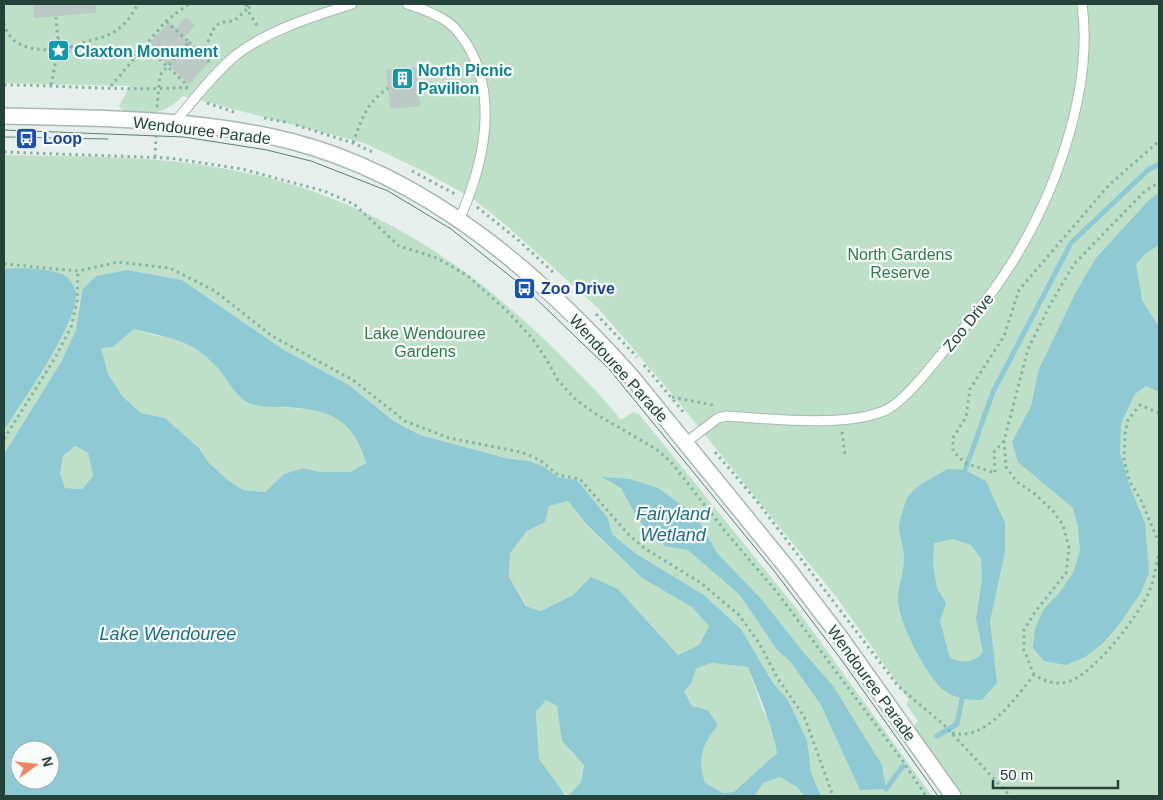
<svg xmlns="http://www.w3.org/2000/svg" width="1163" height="800" font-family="Arial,sans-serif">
<rect width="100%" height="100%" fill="#e6efeb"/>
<g fill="#bfe0c8">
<path d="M 4,4 L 1159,4 L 1159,796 L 963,796 L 914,727 L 918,721 L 906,704 L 909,700 L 837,598 L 671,393 L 598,308 L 507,226 L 472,198 L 425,172 L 364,143 L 183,96 C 165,114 149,116 124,112 L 119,106 L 130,86 L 4,83 Z"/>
<path d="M 4,155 C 71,157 141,155 208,166 C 345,186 450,248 548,343 C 574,368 599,392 621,420 L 633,412 L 639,414 L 796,608 L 932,796 L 821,796 L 811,772 L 807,740 L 788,700 L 773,683 L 741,629 L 704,595 L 635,553 L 612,534 L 608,518 L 577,480 L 558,477 L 519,459 L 506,458 L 420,435 L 395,422 L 349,385 L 284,350 L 182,280 L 127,270 L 96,276 L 81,293 L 76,330 L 61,362 L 4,454 Z"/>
<polygon points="134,329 153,335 180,339 196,348 217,366 230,383 264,406 319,410 343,421 360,443 366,463 350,472 320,472 303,468 284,474 265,492 243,490 229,481 209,463 199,448 165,418 141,413 123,397 108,374 101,348 113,347"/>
<polygon points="75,446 88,453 93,476 82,489 65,488 60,473 63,456"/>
<polygon points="568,501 587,526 642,578 693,607 709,626 699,645 678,655 618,589 591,578 573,595 541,611 527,606 509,577 510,552 527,531 544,522 549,506"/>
<path d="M 711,663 L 748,667 L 763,710 L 772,725 L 777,753 L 735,792 L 723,793 L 705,784 C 697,759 702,745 718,725 L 708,710 L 692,706 L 684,691 L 691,684 L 696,669 Z"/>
<polygon points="546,700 557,706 571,752 584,764 581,782 568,796 552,780 539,759 536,712"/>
<polygon points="780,777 797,787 804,796 755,796 763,783"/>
</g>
<g fill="#8ec9d4" fill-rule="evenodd">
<polygon points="1159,193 1159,245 1146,253 1136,264 1142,300 1159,327 1159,392 1146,386 1135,394 1121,423 1120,453 1130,487 1145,523 1149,573 1140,594 1118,626 1103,643 1085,657 1066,665 1044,661 1033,648 1035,628 1044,609 1060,592 1073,573 1080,551 1078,527 1073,508 1018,462 1012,442 1031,406 1039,369 1076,292 1096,258 1149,200"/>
<path d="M 4,269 C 18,267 57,268 67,277 C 71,281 76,289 76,294 C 76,327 23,399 4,431 Z"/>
<path d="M 127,270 L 182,280 L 284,350 L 349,385 L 395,422 L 420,435 L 506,458 L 529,461 L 544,467 L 558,477 L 577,480 L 608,518 L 612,534 L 635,553 L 704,595 L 741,629 L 773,683 L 788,700 L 807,740 L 811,772 L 821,796 L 804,796 L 797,787 L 780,777 L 763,783 L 755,796 L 568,796 L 581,782 L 584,765 L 562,741 L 557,706 L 546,700 L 536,712 L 539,759 L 566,796 L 4,796 L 4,454 L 61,362 L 76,330 L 82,290 L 96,276 ZM 134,329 C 170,339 188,337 216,366 C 226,376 235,397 249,403 C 260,407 272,407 283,407 C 328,409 353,417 366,463 L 350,472 L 320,472 L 303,468 L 284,474 L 265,492 L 243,490 L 229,481 L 209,463 L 199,448 L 165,418 L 141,413 L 123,397 L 108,374 L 101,348 L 113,347 ZM 75,446 L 88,453 L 93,476 L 82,489 L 65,488 L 60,473 L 63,456 ZM 568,501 L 587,525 L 642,578 L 692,607 L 709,626 L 699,645 L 678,655 L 618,589 L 591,577 L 573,595 L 541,611 L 526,606 L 509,577 L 510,553 L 527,531 L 545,522 L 549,506 ZM 711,663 L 748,667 C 759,696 772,723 777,753 L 734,792 L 723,793 L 705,783 C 697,759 702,745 718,725 L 708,710 L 692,706 L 684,691 L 691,684 L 696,669 ZM 20,750 L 50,750 L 50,780 L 20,780 Z"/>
<path d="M 947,469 L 965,470 L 986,481 L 1005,523 L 1005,552 L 990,621 L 997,683 L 982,700 C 969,700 956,699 945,691 C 927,678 896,618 898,596 C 899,583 904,573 904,558 C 904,548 900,538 899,528 C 899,521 904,506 907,499 C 913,486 935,477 947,469 ZM 953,539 L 971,545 L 981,559 L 982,579 L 976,619 L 983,652 C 973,664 963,663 950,658 L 940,621 L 946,603 L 937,588 L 933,565 L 934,543 Z"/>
<polygon points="602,477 630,479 658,488 686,508 702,526 717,553 762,600 804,653 833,686 882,765 886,789 860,790 821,705 790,661 777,650 740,595 688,550 665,546 639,521 621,488"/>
</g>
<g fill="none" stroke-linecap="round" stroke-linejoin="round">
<g stroke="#8ec9d4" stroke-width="5">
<polyline points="965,470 993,392 1071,243 1148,170 1159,164"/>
<polyline points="937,736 957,724 962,699"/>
<polyline points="886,789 903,766"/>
</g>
</g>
<g fill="#bbcac4">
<polygon points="33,4 96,4 96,13 34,18"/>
<polygon points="186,17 195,25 184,38 210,61 189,84 147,46 169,22 176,28"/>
<polygon points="417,67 420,106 390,109 386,70"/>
</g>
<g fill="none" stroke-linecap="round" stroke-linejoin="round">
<defs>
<g id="service">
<path d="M 407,4 C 420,8 437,14 449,23 C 457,29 463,38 468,46 C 499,99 483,167 459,220"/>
<path d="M 174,123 C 194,100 213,74 236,55 C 269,30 314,16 352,4"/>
<path d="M 685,443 L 718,418 L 727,416 C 770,419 841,427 881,412 C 901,406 930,368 943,352 C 965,327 986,302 1004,275 C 1053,202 1094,92 1082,4"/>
</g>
<path id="tertiary" d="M 4,116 C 98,118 198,118 290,141 C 427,176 539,273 631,376 L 788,569 L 840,637 L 953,796"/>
</defs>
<use href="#service" stroke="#a8b8b2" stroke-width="11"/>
<use href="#tertiary" stroke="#a8b8b2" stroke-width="18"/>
<g stroke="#86b3a5" stroke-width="3" stroke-dasharray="2.5 4" stroke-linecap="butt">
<polyline points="246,4 247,9 253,4"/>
<polyline points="56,17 58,41"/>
<path d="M 4,23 C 10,46 28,49 49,50"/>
<circle cx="59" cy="50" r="10"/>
<polyline points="189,42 211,63"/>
<path d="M 78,45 L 68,48 C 102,34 117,42 138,4"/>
<polyline points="145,46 185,83 187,90"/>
<path d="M 201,53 C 215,36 207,21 234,21 L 247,9 L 256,24 L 260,25"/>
<path d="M 4,85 C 65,85 127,92 188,87"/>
<polyline points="51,85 56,60"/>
<polyline points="111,86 166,21 189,4"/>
<polyline points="207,103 234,112"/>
<polyline points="157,107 160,75 189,42 166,21"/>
<polyline points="264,118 290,123"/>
<polyline points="296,125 353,143 375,153"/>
<path d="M 353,143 C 361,120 367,102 388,88"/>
<polyline points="4,152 169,158 242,169 279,179 324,191 354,204 399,246 437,258 468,276 508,312 532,338 547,360 557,379 574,398 594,413 656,449 671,462 725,531 776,591 902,760 926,796"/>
<polyline points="155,157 156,136"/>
<polyline points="412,171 457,195"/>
<polyline points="477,207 517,239 554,273"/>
<polyline points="4,264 78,271 118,262 170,268 215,291 272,336 353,380 405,421 449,438 521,452 540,460 558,475 580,479 628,534 644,548 701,583 739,615 759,643 778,679 804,716 833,796"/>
<polyline points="596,314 637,357"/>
<polyline points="644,365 685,414"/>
<polyline points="672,397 712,405 713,407"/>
<polyline points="1159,413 1140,405 1128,420 1125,434 1124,460 1130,482 1141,500 1159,543"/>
<polyline points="842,432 845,456"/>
<polyline points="4,439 55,358 71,327 77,301 78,271"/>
<polyline points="1004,441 994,452 995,473 965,463 953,451 953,438 966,417 970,389 1004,336 1019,290 1109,185 1159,141"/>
<polyline points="715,452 756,500 898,686 944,725 1010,796"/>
<polyline points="1034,675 1024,650 1024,630 1035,612 1066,573 1069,548 1063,525 1053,511 1035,494 1017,482 1006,467 1004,441 1028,349 1050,305 1074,264 1146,190 1159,183"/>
<path d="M 952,733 C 986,742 1016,697 1034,675 C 1045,681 1054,685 1067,682 C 1093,676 1138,616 1149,592 C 1154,580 1156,566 1159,554"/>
</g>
<use href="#service" stroke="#fff" stroke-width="9"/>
<use href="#tertiary" stroke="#fff" stroke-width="15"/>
<g stroke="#5f7d75" stroke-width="1">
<polyline points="4,130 184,137 267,150 311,161 388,191 451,229 525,288 609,369 775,572 843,662 938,796"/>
<polyline points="4,137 108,139"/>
</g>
</g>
<defs>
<symbol id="sight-square" viewBox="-11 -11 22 22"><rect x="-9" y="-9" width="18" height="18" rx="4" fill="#0f9aa8" stroke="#f7fbf9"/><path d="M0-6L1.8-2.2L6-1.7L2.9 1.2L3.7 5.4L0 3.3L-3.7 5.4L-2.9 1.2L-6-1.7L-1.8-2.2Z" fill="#fff"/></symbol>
<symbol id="building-square" viewBox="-11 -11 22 22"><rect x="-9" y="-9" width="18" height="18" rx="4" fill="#0f9aa8" stroke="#f7fbf9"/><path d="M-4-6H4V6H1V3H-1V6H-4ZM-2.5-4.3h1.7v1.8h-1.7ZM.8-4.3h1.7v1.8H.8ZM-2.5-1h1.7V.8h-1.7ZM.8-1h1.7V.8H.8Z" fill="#fff"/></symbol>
<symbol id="bus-square" viewBox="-11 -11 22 22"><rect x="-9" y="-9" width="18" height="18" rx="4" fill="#1a4fb4" stroke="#f7fbf9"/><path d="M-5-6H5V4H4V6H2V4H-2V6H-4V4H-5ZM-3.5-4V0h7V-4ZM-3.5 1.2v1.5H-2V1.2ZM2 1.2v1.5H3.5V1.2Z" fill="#fff"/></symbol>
</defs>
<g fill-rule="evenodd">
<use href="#sight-square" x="46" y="38" width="25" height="25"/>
<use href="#building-square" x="390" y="66" width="25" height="25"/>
<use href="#bus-square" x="14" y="126" width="25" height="25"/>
<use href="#bus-square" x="512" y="276" width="25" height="25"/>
</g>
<g text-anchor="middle" stroke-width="4.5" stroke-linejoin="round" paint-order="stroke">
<g font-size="16" font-weight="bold" fill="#0d838f" stroke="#f7fbf9" text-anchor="start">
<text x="74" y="57">Claxton Monument</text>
<text x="418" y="76">North Picnic<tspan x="418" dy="18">Pavilion</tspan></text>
</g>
<g font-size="16" fill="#24423a" stroke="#f7fbf9">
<text transform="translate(202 130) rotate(7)" y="6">Wendouree Parade</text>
<text transform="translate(968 322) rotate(-51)" y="6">Zoo Drive</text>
<text transform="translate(619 368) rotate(48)" y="6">Wendouree Parade</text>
<text transform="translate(872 683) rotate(54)" y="6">Wendouree Parade</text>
</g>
<g font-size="16" font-weight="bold" fill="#164399" stroke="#f7fbf9" text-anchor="start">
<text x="43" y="144">Loop</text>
<text x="541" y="294">Zoo Drive</text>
</g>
<g font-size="16" fill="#2d7a4b" stroke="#f7fbf9">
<text x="900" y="260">North Gardens<tspan x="900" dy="18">Reserve</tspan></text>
<text x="425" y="339">Lake Wendouree<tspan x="425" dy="18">Gardens</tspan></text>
</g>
<g font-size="18" font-style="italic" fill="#1c6f80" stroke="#f7fbf9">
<text x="673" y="520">Fairyland<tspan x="673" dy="21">Wetland</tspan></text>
<text x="168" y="640">Lake Wendouree</text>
</g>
</g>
<rect width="1163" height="800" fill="none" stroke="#24423a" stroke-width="10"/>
<g transform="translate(35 765) rotate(75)"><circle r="24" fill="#f7fbf9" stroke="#a3b1ad"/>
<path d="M0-4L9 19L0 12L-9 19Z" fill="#f4845f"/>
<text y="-8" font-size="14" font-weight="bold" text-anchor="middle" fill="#24423a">N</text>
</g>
<path d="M993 780v8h125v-8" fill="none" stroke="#24423a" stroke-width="2.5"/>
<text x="1000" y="780" font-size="15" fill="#24423a" stroke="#f7fbf9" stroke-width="4" paint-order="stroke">50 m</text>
</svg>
